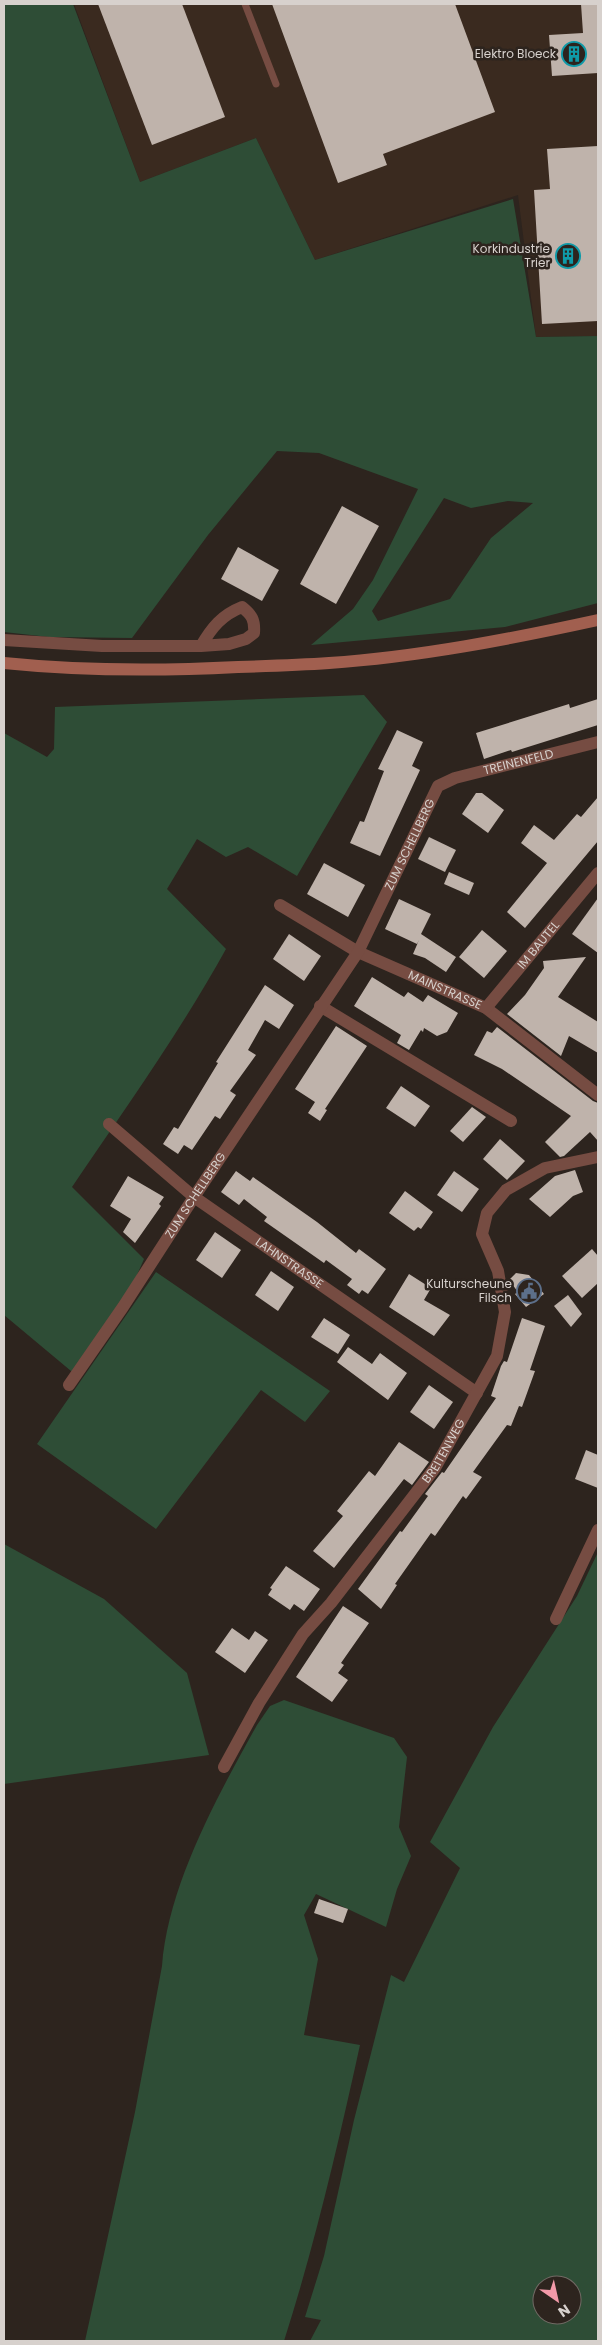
<svg xmlns="http://www.w3.org/2000/svg" width="602" height="2345" font-family="Poppins,sans-serif">
<rect width="100%" height="100%" fill="#2d241e"/>
<polygon fill="#3a2a1f" points="74,4 598,4 598,336 536,337 518,195 315,260 256,138 140,182"/>
<g fill="#2e4d36" fill-rule="evenodd">
<path d="M 4,4 L 73,4 L 140,182 L 256,138 L 315,260 L 513,199 L 536,337 L 598,336 L 598,534 L 535,549 L 598,534 L 598,603 L 505,627 L 311,645 L 353,609 L 373,580 L 418,489 L 319,453 L 277,451 L 208,535 L 132,638 L 49,637 L 4,632 ZM 444,498 L 471,508 L 508,501 L 533,503 L 491,538 L 450,599 L 378,621 L 372,611 Z"/>
<path d="M 364,695 L 387,722 L 297,876 L 248,847 L 226,857 L 197,839 L 167,889 L 226,949 C 180,1032 125,1109 72,1187 L 144,1259 L 123,1307 L 77,1376 L 4,1315 L 4,733 L 47,757 L 54,749 L 55,707 Z"/>
<polygon points="156,1272 330,1391 305,1422 261,1390 156,1529 37,1444"/>
<polygon points="4,1544 104,1599 187,1673 209,1755 4,1784"/>
<path d="M 598,1552 L 598,2341 L 310,2341 L 321,2320 L 305,2317 L 324,2256 L 354,2120 L 391,1975 L 404,1982 L 460,1868 L 430,1842 L 493,1727 L 577,1596 ZM 542,2285 L 572,2285 L 572,2315 L 542,2315 Z"/>
<path d="M 284,1700 L 394,1738 L 407,1757 L 399,1827 L 411,1856 L 397,1889 L 386,1927 L 316,1894 L 304,1915 L 318,1959 L 304,2035 L 360,2045 C 338,2145 315,2244 284,2341 L 85,2341 L 135,2112 L 162,1966 C 168,1885 218,1795 257,1725 L 270,1706 Z"/>
</g>
<g fill="#bfb3ab">
<polygon points="98,4 182,4 225,117 152,145"/>
<polygon points="272,4 455,4 495,112 383,154 387,165 338,183"/>
<polygon points="581,4 598,4 598,73 552,76 549,35 583,33"/>
<polygon points="598,146 598,321 542,324 534,190 550,189 547,149"/>
<polygon points="342,506 379,526 336,604 300,584"/>
<polygon points="238,547 279,570 262,601 221,579"/>
<polygon points="598,699 598,725 512,752 511,750 484,759 476,733 569,704 570,708"/>
<polygon points="397,730 423,742 412,766 420,770 380,856 350,843 360,821 364,822 384,771 378,769"/>
<polygon points="476,793 482,793 504,810 488,833 462,814"/>
<polygon points="598,797 598,841 525,928 507,912 547,863 521,843 534,825 554,840 577,814 581,817"/>
<polygon points="429,837 456,850 445,872 418,859"/>
<polygon points="324,863 365,885 348,917 307,894"/>
<polygon points="449,872 474,883 469,895 444,884"/>
<polygon points="598,898 598,953 572,934"/>
<polygon points="399,899 431,914 421,934 456,957 446,972 425,958 413,954 419,940 417,944 385,929"/>
<polygon points="482,930 507,951 484,978 459,957"/>
<polygon points="289,934 321,956 304,981 273,959"/>
<polygon points="586,957 558,997 598,1022 598,1053 569,1036 561,1056 507,1014 525,995 544,968 543,961"/>
<polygon points="372,977 404,997 408,992 423,1002 428,995 458,1013 447,1032 437,1036 424,1028 423,1032 421,1030 409,1050 397,1043 401,1035 354,1006"/>
<polygon points="265,985 294,1005 279,1029 265,1020 248,1050 256,1055 230,1091 236,1095 220,1119 215,1116 192,1150 184,1145 178,1154 163,1144 174,1127 178,1129 218,1063 216,1062"/>
<polygon points="336,1026 367,1046 325,1109 327,1110 320,1121 308,1113 315,1102 295,1089"/>
<polygon points="497,1027 593,1101 598,1103 598,1141 590,1132 564,1156 560,1157 545,1142 571,1116 502,1069 474,1055 487,1031 492,1033"/>
<polygon points="401,1086 430,1106 415,1127 386,1108"/>
<polygon points="472,1107 486,1117 463,1142 450,1131"/>
<polygon points="500,1139 525,1161 507,1180 483,1159"/>
<polygon points="575,1170 583,1192 573,1196 550,1217 529,1199 555,1176"/>
<polygon points="236,1171 250,1181 253,1177 317,1222 356,1253 359,1249 386,1269 368,1294 362,1290 359,1294 347,1285 352,1279 326,1260 324,1263 264,1221 267,1217 244,1199 239,1205 221,1192"/>
<polygon points="454,1171 479,1189 462,1212 437,1195"/>
<polygon points="128,1176 164,1197 159,1204 161,1206 135,1243 123,1232 131,1219 110,1206"/>
<polygon points="405,1191 433,1212 421,1229 418,1227 414,1231 389,1213"/>
<polygon points="215,1232 241,1250 222,1278 196,1260"/>
<polygon points="592,1249 598,1256 598,1283 582,1298 562,1276"/>
<polygon points="271,1271 294,1287 278,1311 255,1295"/>
<polygon points="516,1273 529,1275 544,1294 526,1307 515,1294 518,1292 509,1280"/>
<polygon points="409,1274 431,1288 424,1300 450,1315 434,1336 389,1307"/>
<polygon points="568,1295 582,1314 571,1327 554,1306"/>
<polygon points="324,1318 350,1335 338,1354 311,1337"/>
<polygon points="522,1318 545,1326 530,1370 535,1371 522,1407 519,1406 511,1426 507,1425 473,1472 482,1477 466,1499 463,1496 435,1536 431,1533 395,1584 397,1585 381,1609 358,1589 400,1531 402,1532 428,1496 425,1494 442,1472 444,1473 496,1398 491,1396 501,1366 504,1361 507,1362"/>
<polygon points="348,1347 372,1364 380,1353 407,1373 388,1400 337,1362"/>
<polygon points="429,1385 453,1402 434,1429 410,1412"/>
<polygon points="399,1442 429,1462 412,1485 404,1479 334,1568 313,1551 343,1516 337,1511 369,1471 375,1476"/>
<polygon points="586,1450 598,1455 598,1488 575,1479"/>
<polygon points="286,1566 320,1589 304,1611 294,1604 290,1610 268,1595 272,1589 270,1588"/>
<polygon points="343,1606 369,1623 341,1663 344,1665 338,1673 348,1680 332,1702 296,1677"/>
<polygon points="232,1628 249,1640 255,1631 268,1640 245,1673 215,1652"/>
<polygon points="319,1899 348,1909 343,1923 314,1913"/>
</g>
<g fill="none" stroke-linecap="round" stroke-linejoin="round">
<polyline stroke="#764c42" stroke-width="7" points="245,4 276,84"/>
<g stroke="#764c42" stroke-width="12">
<path d="M 4,640 L 102,646 L 201,646 L 229,644 L 246,639 L 254,633 C 255,620 252,615 242,607 C 222,615 212,627 201,646"/>
<path id="s1" d="M 280,905 L 358,952 L 486,1008 L 598,1095"/>
<polyline points="320,1006 511,1121"/>
<path id="s2" d="M 486,1008 L 598,873"/>
<path id="s3" d="M 109,1124 L 194,1197 L 477,1393"/>
<path id="s4" d="M 69,1385 L 123,1307 L 194,1197 L 358,952 L 438,786 L 455,778 L 598,742"/>
<polyline points="556,1619 598,1530"/>
<path id="s5" d="M 224,1767 L 259,1703 L 303,1634 L 331,1603 L 435,1468 L 497,1356 L 505,1312 L 498,1271 L 482,1234 L 487,1213 L 506,1190 L 545,1168 L 598,1157"/>
</g>
<path stroke="#a15f4f" stroke-width="12" d="M 4,663 C 82,671 160,671 238,667 C 269,666 299,665 329,663 C 418,657 511,639 598,620"/>
</g>
<defs>
<symbol id="building-ring" viewBox="-11 -11 22 22"><circle r="9.5" fill="#2d241e" stroke="#0f9aa8" stroke-width="1.5"/><path d="M-4-6H4V6H1V3H-1V6H-4ZM-2.5-4.3h1.7v1.8h-1.7ZM.8-4.3h1.7v1.8H.8ZM-2.5-1h1.7V.8h-1.7ZM.8-1h1.7V.8H.8Z" fill="#0f9aa8"/></symbol>
<symbol id="civic-ring" viewBox="-11 -11 22 22"><circle r="9.5" fill="#2d241e" stroke="#5c6f8a" stroke-width="1.5"/><path d="M-.6-6.5H3V-4.5H.6V-3L4-1V1h2V6H-6V1h2V-1L-.6-3ZM-1.2 2.5V6h2.4V2.5Z" fill="#5c6f8a"/></symbol>
</defs>
<g fill-rule="evenodd">
<use href="#building-ring" x="560" y="40" width="28" height="28"/>
<use href="#building-ring" x="554" y="242" width="28" height="28"/>
<use href="#civic-ring" x="515" y="1277" width="28" height="28"/>
</g>
<g text-anchor="middle" stroke-width="5" stroke-linejoin="round" paint-order="stroke">
<g font-size="12" fill="#d7d1cd" stroke="#2d241e" text-anchor="end">
<text x="556" y="58">Elektro Bloeck</text>
<text x="550" y="253">Korkindustrie<tspan x="550" dy="14">Trier</tspan></text>
<text x="512" y="1288">Kulturscheune<tspan x="512" dy="14">Filsch</tspan></text>
</g>
<g font-size="12" fill="#d7d1cd" stroke="#2d241e">
<text dy="4" stroke="none"><textPath href="#s4" startOffset="789">TREINENFELD</textPath></text>
<text dy="4" stroke="none"><textPath href="#s4" startOffset="640">ZUM SCHELLBERG</textPath></text>
<text dy="4" stroke="none"><textPath href="#s2" startOffset="82">IM BAUTEL</textPath></text>
<text dy="4" stroke="none"><textPath href="#s1" startOffset="186">MAINSTRASSE</textPath></text>
<text dy="4" stroke="none"><textPath href="#s4" startOffset="228">ZUM SCHELLBERG</textPath></text>
<text dy="4" stroke="none"><textPath href="#s3" startOffset="228">LAHNSTRASSE</textPath></text>
<text dy="4" stroke="none"><textPath href="#s5" startOffset="386">BREITENWEG</textPath></text>
</g>
</g>
<rect width="602" height="2345" fill="none" stroke="#d7d1cd" stroke-width="10"/>
<g transform="translate(557 2300) rotate(146)"><circle r="24" fill="#2d241e" stroke="#716964"/>
<path d="M0-4L9 19L0 12L-9 19Z" fill="#f39aa9"/>
<text y="-8" font-size="14" font-weight="bold" text-anchor="middle" fill="#d7d1cd">N</text>
</g>
</svg>
